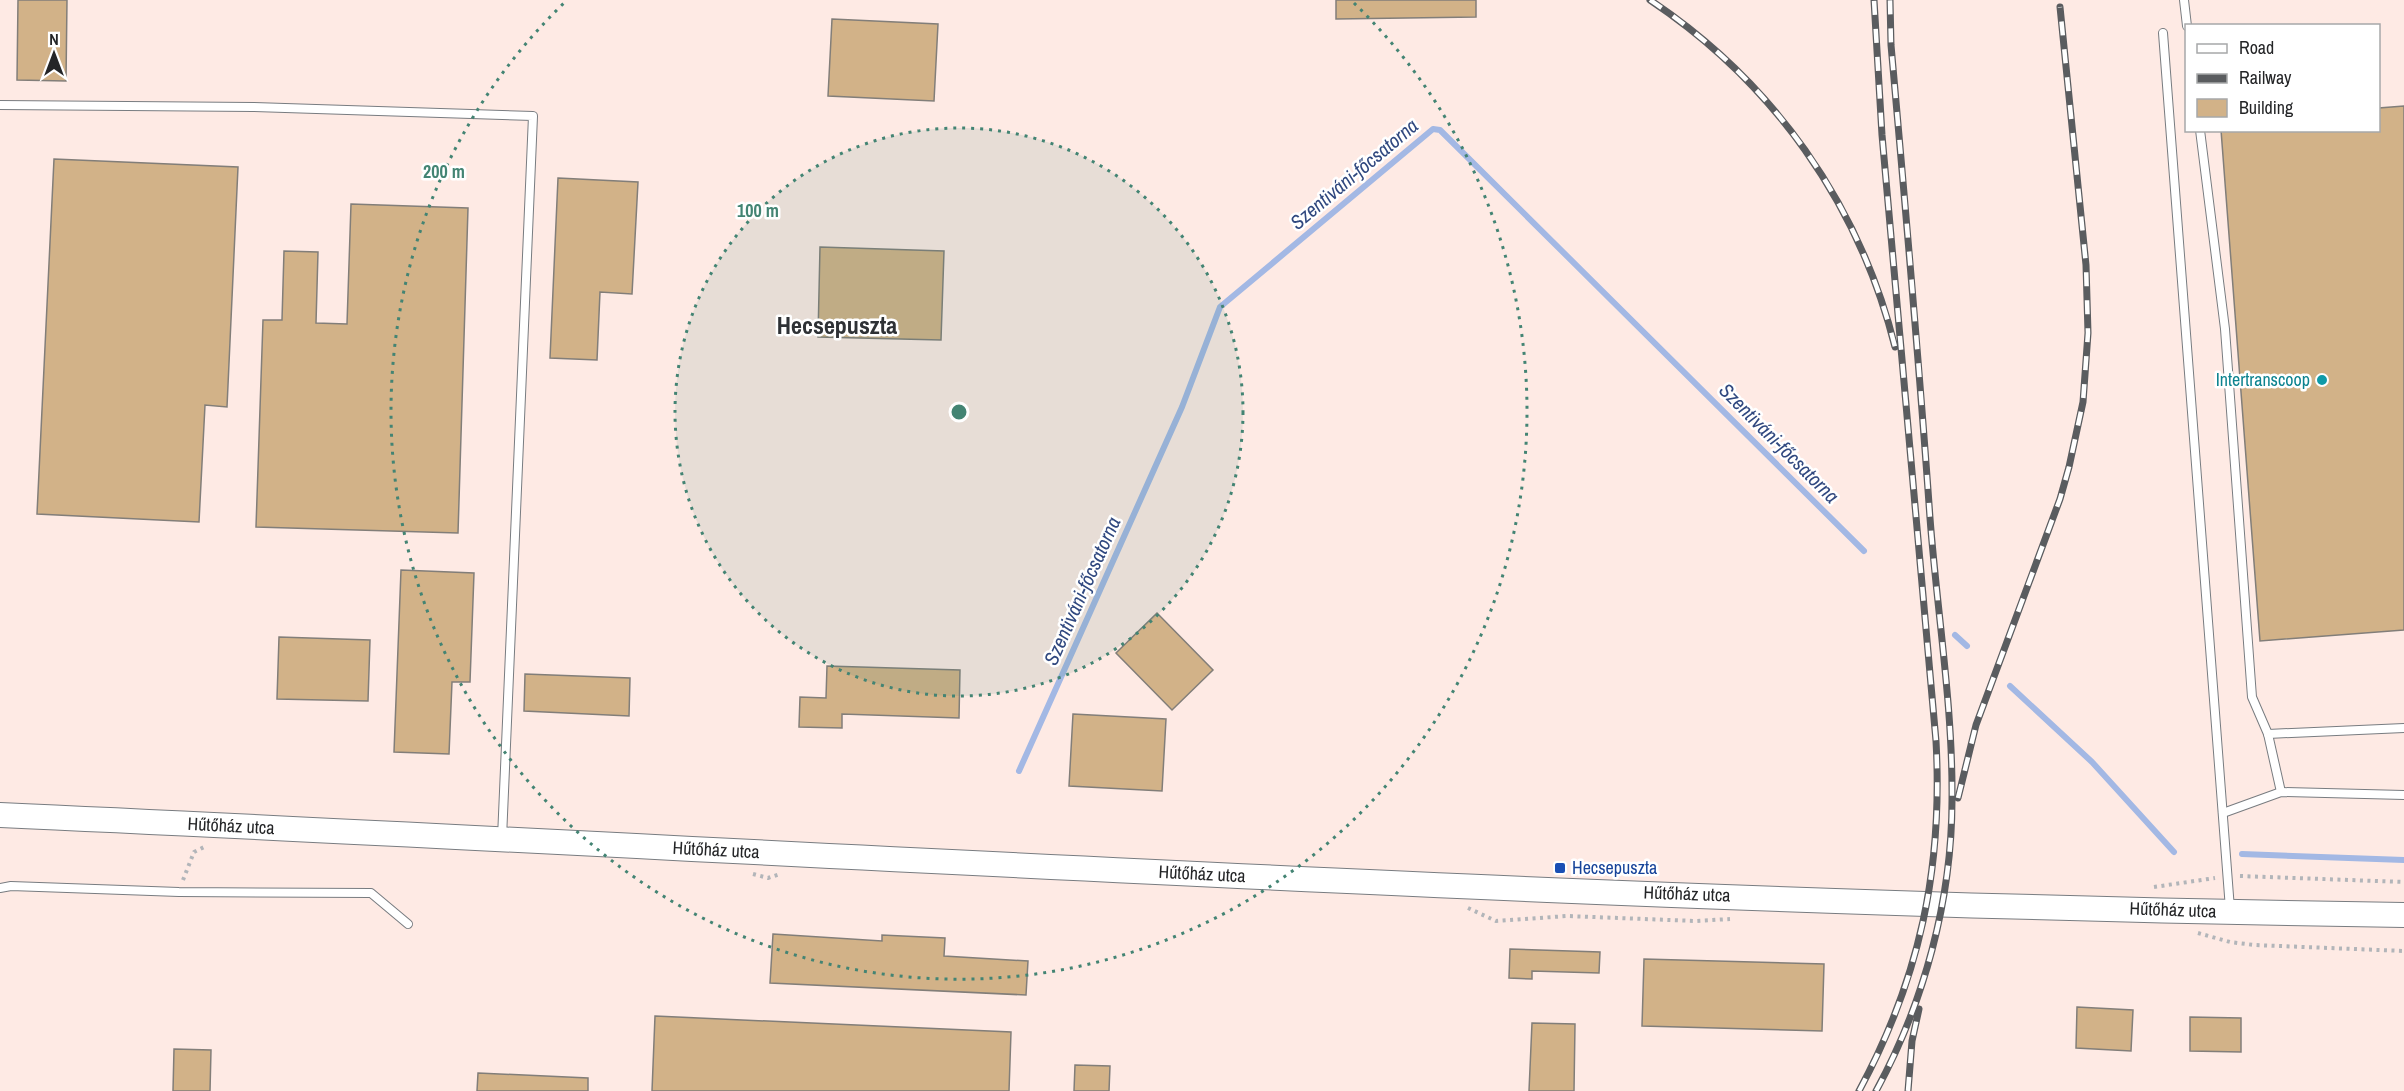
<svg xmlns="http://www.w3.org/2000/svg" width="2404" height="1091" font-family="'Archivo Narrow',sans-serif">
<rect width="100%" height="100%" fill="#f5f9fe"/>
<path fill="#feeae4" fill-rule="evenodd" d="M 0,0 L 2404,0 L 2404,1091 L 0,1091 ZM 2186,26 L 2378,26 L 2378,130 L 2186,130 Z"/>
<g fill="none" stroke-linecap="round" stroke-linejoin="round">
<g stroke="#a3b8e4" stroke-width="6">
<polyline points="1955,635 1967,646"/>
<polyline points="2010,686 2092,762 2174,852"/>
<polyline points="1019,771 1182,407 1220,307 1433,129 1440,130 1864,551"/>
<polyline points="2242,854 2404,860"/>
</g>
</g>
<g fill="#d2b288" stroke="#827e79" stroke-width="1.5">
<polygon points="18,0 67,0 66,81 17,80"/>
<polygon points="1336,0 1476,0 1476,17 1336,19"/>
<polygon points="832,19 938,24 934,101 828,96"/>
<polygon points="2404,106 2404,630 2260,641 2221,130 2379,130 2379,108"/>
<polygon points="54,159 238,167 227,407 205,405 199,522 37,514"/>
<polygon points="558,178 638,182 632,294 600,292 597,360 550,358"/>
<polygon points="351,204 468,208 458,533 256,527 263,320 282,320 284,251 318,252 316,323 347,324"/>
<polygon points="820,247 944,251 941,340 818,337"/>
<polygon points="401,570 474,573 470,682 452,682 449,754 394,752"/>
<polygon points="1157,613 1213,670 1172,710 1116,653"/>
<polygon points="279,637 370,640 368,701 277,699"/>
<polygon points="827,666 960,670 959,718 842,714 842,728 799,727 800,697 826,698"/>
<polygon points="525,674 630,678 629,716 524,711"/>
<polygon points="1073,714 1166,719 1162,791 1069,786"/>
<polygon points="773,934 882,941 882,935 945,938 944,956 1028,961 1026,995 770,983"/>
<polygon points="1510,949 1600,952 1599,973 1532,971 1532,979 1509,978"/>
<polygon points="1644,959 1824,964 1822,1031 1642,1026"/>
<polygon points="2077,1007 2133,1010 2131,1051 2076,1048"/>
<polygon points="655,1016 1011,1032 1009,1091 652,1091"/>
<polygon points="2190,1017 2241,1018 2241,1052 2190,1051"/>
<polygon points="1532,1023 1575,1024 1574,1091 1529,1091"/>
<polygon points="174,1049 211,1050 210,1091 173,1091"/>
<polygon points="1075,1065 1110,1066 1109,1091 1074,1091"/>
<polygon points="478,1073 588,1078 588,1091 477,1091"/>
</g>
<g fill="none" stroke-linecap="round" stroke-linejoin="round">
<defs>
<g id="lane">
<polyline points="2184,0 2187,26"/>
<polyline points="2163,33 2230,909"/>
<polyline points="0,105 254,107 533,116 502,838"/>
<polyline points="2200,130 2225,329 2252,697 2268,734 2281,792"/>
<polyline points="2268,734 2404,728"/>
<polyline points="2223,813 2281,792 2404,795"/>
<polyline points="0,888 11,886 179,892 371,893 408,924"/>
</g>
<path id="secondary" d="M 0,815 C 801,851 1602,904 2404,915"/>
</defs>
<use href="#lane" stroke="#787c80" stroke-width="10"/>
<use href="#secondary" stroke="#787c80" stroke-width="26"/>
<g stroke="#b2b5b9" stroke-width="4" stroke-dasharray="3 4.5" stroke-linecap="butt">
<polyline points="753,874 768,878 780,874"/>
<polyline points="2240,876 2404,882"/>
<polyline points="183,880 194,852 204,847"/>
<polyline points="2154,887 2215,878"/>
<polyline points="1468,908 1496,921 1567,916 1696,921 1730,919"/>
<polyline points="2198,933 2230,942 2254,945 2404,951"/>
</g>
<use href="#lane" stroke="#fff" stroke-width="8"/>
<use href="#secondary" stroke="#fff" stroke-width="24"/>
<defs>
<g id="rail">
<path d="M 1650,0 C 1773,82 1859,203 1895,347"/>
<polyline points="1958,798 1976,725 2060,499 2069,467 2083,402 2088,333 2086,265 2060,7"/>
<path d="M 1859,1091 C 1920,978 1943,868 1936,741 L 1882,135 L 1874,0"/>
<path d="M 1876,1091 C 1924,1003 1952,900 1952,800 C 1953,706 1937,611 1930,518 C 1919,360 1905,202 1891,45 L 1890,0"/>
<polyline points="1908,1091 1912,1041 1919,1009"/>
</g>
</defs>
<use href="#rail" stroke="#5a5c5f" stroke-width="7"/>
<use href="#rail" stroke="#fff" stroke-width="4.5" stroke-dasharray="14" stroke-linecap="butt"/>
</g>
<circle cx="959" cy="412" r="284" fill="#438473" fill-opacity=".12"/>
<g fill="none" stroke="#438473" stroke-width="3" stroke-dasharray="3 6">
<circle cx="959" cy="412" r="284"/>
<path d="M1354 3A568 568 0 1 1 564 3"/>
</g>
<circle fill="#0f9aa8" stroke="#fff" stroke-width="2" cx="2322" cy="380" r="6"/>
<rect fill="#1a4fb4" stroke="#fff" stroke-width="2" x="1554" y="862" width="12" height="12" rx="3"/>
<g text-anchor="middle" stroke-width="5" stroke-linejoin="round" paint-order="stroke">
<g font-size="18" fill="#0d838f" stroke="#fff" text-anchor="end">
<text x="2310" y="386">Intertranscoop</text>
</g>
<g font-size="18" fill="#242527" stroke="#fff">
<text transform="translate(231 826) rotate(3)" y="6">Hűtőház utca</text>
<text transform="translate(716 850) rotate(3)" y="6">Hűtőház utca</text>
<text transform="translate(1202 874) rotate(3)" y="6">Hűtőház utca</text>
<text transform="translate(1687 894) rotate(2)" y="6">Hűtőház utca</text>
<text transform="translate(2173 910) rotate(2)" y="6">Hűtőház utca</text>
</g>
<g font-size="18" fill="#164399" stroke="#fff" text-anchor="start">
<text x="1572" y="874">Hecsepuszta</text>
</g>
<g font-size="20" font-style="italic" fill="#30487f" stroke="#fff">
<text transform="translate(1354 174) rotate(-40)" y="7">Szentiváni-főcsatorna</text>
<text transform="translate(1779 443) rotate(45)" y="7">Szentiváni-főcsatorna</text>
<text transform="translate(1082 591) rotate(-66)" y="7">Szentiváni-főcsatorna</text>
</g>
<g font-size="24" font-weight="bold" fill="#2e3135" stroke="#fff">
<text x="837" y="334">Hecsepuszta</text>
</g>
</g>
<circle cx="959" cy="412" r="9" fill="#438473" stroke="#fff" stroke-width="3"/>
<g font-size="18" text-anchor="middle" font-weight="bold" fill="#438473" stroke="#fff" stroke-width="5" stroke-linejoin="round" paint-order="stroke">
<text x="444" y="178">200 m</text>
<text x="758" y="217">100 m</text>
</g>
<rect x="2185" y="24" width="195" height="108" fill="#ffffff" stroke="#a7a8a9" stroke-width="1.5"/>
<rect x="2197" y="44" width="30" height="9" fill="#ffffff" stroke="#a7a8a9" stroke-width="1.5"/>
<text x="2239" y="54" font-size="18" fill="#242527">Road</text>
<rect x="2197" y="74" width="30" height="9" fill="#5a5c5f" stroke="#a7a8a9" stroke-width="1.5"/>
<text x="2239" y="84" font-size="18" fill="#242527">Railway</text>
<rect x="2197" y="99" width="30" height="18" fill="#d2b288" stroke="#a7a8a9" stroke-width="1.5"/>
<text x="2239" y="114" font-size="18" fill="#242527">Building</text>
<g transform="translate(54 54)" stroke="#ffffff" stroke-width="4.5" paint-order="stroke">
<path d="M0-4.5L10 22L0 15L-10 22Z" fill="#242527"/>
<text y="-9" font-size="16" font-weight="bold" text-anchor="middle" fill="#242527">N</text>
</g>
</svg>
